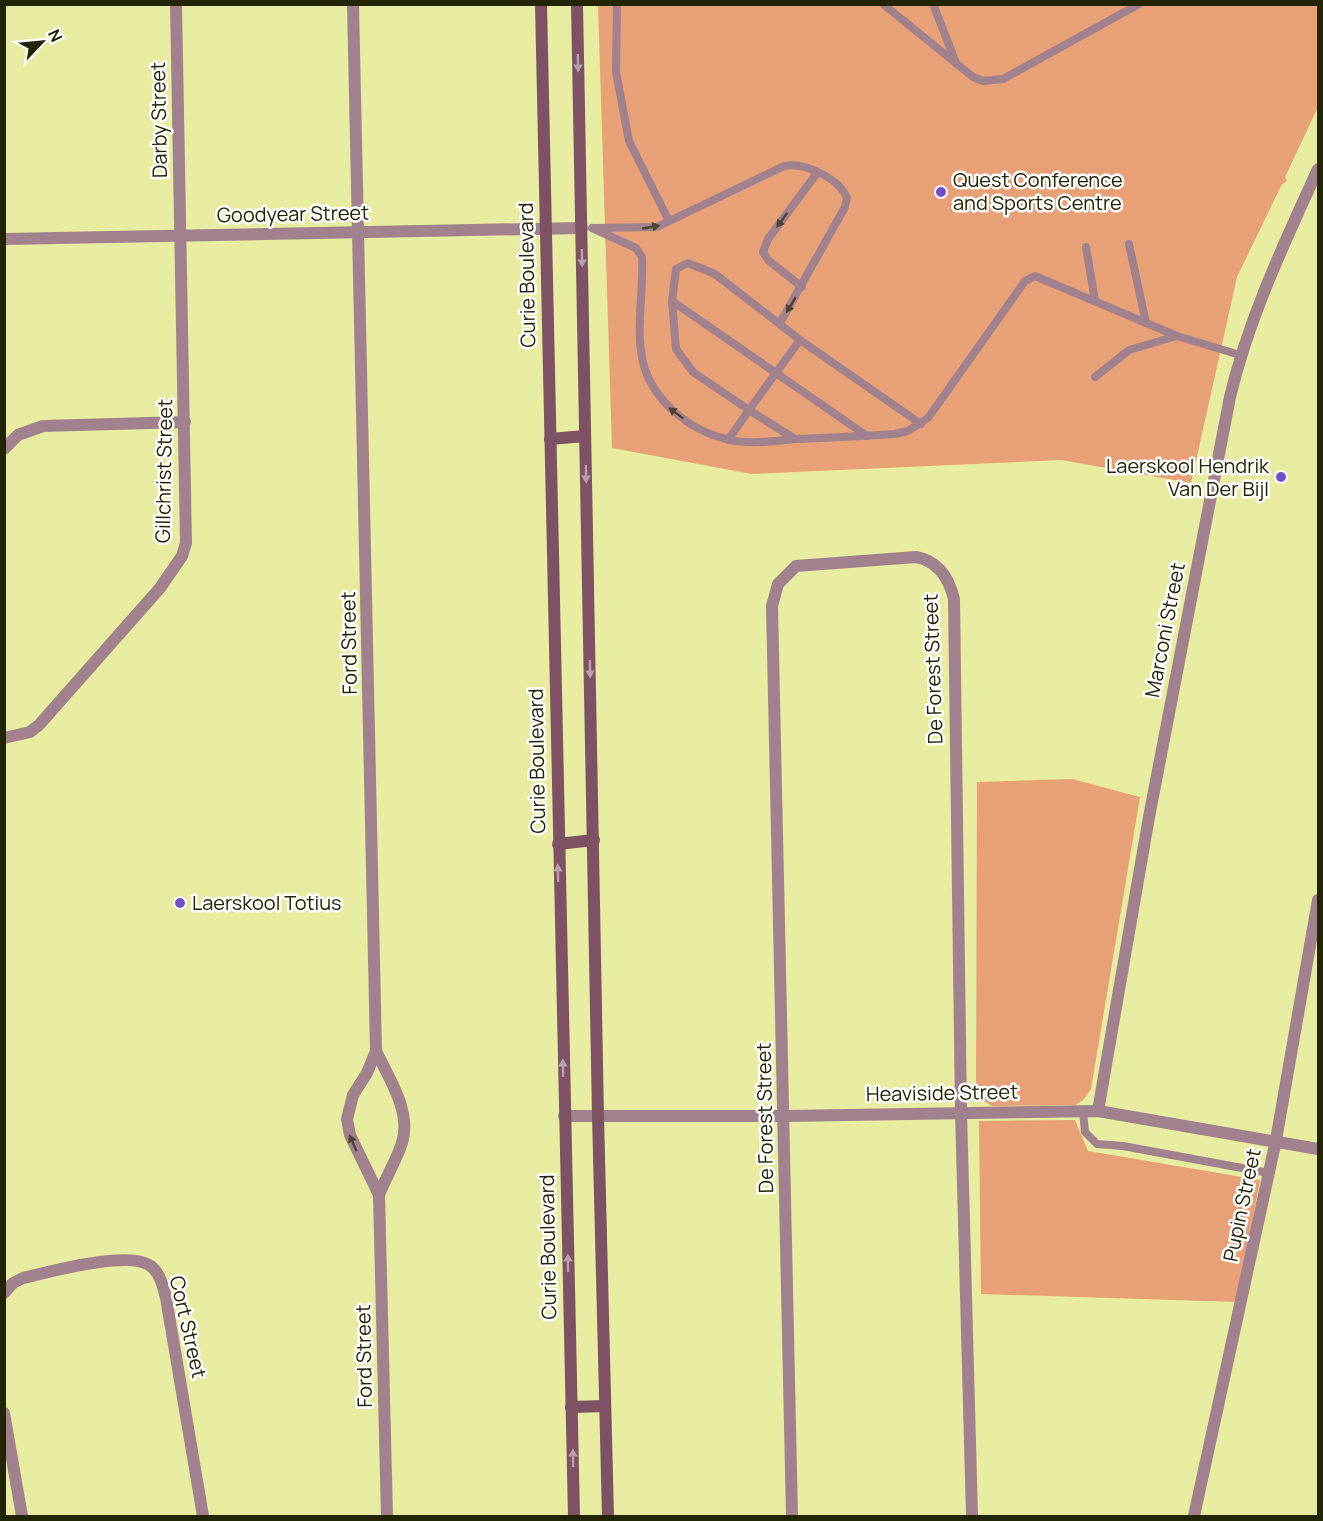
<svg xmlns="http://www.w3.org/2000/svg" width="1323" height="1521" font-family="Manrope,sans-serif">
<rect width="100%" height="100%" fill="#e7eca0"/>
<g fill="#e8a076">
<polygon points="598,5 1318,5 1318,107 1285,177 1287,181 1282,184 1237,277 1191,483 1061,460 752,474 612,448"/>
<polygon points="1072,779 1140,797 1091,1089 1083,1100 1076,1105 992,1106 982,1100 976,1088 977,782"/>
<polygon points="1075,1120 1088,1151 1260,1180 1237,1302 981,1294 979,1121"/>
</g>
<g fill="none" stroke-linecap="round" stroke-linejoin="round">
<g stroke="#a1818e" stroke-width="8">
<polyline points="617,4 616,72 629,141 669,221"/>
<polyline points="883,4 973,77 983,81 1003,79 1139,4"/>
<polyline points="933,4 956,63"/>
<path d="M 592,228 L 636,248 L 642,257 C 644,292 635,329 643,362 C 652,400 689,430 726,439 C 748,445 773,441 795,439 C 828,438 862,436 895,434 L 908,431 L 928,418 L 1025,281 L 1035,276 L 1177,336 L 1240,355"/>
<path d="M 595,228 L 657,227 L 784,166 C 804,162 839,178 847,198 L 845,207 L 780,323"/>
<polyline points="1129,244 1146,323"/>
<polyline points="1086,247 1095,301"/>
<polyline points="802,287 768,260 763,252 768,239 817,173"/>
<polyline points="672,301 867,436"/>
<polyline points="800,340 749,410 693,372 676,349 672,301 676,269 688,263 715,274 800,340 921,424"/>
<polyline points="1095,377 1129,350 1177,336"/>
<polyline points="728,440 749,410 795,439"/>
<polyline points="1083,1111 1085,1132 1097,1144 1123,1146 1269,1173"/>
</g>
<g stroke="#a1818e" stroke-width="12">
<polyline points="353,4 376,1051 367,1073 353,1095 347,1119 350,1135 379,1195 387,1516"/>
<polyline points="4,239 582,228"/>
<polyline points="4,449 18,435 43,426 185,422"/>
<polyline points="4,738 30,732 39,725 160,588 182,556 186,543 176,4"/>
<path d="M 376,1051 C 389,1079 412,1112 402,1143 C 396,1161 386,1177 379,1195"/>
<path d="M 1098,1111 L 1149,817 L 1230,397 C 1249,317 1284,244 1318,169"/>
<polyline points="564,1116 785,1116 1098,1111 1318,1149"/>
<path d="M 4,1293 L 13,1283 L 23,1278 C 49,1272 134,1248 153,1268 C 161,1276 163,1287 166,1298 L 203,1516"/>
<polyline points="4,1413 22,1516"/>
<path d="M 792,1516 L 772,606 L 778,584 L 796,566 L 916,557 C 938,561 949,578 954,599 L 961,1112 L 972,1516"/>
<polyline points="1194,1516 1276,1140 1318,900"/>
</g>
<g stroke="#7e5165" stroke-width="12">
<polyline points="541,4 574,1516"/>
<polyline points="577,4 598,1116 608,1516"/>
<polyline points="550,439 585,436"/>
<polyline points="558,844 594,840"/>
<polyline points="571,1407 605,1406"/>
</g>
</g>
<defs><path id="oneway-solid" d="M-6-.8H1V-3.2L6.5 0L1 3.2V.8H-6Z" transform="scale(1.5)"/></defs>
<g fill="#b89faa">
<use href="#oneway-solid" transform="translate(578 63) rotate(89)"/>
<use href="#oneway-solid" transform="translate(582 258) rotate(89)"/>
<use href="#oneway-solid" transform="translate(586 474) rotate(89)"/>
<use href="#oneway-solid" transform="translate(590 669) rotate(89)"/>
<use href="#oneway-solid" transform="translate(558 873) rotate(-91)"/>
<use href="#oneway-solid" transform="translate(563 1068) rotate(-91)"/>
<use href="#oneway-solid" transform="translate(568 1263) rotate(-91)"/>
<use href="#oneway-solid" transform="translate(573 1458) rotate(-91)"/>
</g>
<g fill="#4f4535">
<use href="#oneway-solid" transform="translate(782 220) rotate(126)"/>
<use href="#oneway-solid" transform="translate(651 227) rotate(-11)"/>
<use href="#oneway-solid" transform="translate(791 305) rotate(121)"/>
<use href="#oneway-solid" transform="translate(676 413) rotate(-143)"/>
<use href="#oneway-solid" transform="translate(353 1143) rotate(-114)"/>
</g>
<g fill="#7050ca" stroke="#fff" stroke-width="2">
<circle cx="941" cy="192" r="6"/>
<circle cx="1281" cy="477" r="6"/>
<circle cx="180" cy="903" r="6"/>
</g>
<g text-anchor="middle" stroke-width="5" stroke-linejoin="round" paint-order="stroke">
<g font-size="20" fill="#232405" stroke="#fff">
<text transform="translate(159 120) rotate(-91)" y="7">Darby Street</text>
<text transform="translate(293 214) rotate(-1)" y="7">Goodyear Street</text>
<text transform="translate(527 275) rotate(-91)" y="7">Curie Boulevard</text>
<text transform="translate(164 471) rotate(-89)" y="7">Gillchrist Street</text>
<text transform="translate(1165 630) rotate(-79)" y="7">Marconi Street</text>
<text transform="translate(349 643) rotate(-91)" y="7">Ford Street</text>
<text transform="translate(933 669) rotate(-92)" y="7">De Forest Street</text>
<text transform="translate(537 761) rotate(-91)" y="7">Curie Boulevard</text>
<text transform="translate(942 1093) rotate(-1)" y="7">Heaviside Street</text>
<text transform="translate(765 1118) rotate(-91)" y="7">De Forest Street</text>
<text transform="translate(1242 1205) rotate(-78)" y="7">Pupin Street</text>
<text transform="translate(548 1247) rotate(-91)" y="7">Curie Boulevard</text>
<text transform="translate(188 1327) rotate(77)" y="7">Cort Street</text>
<text transform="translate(364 1356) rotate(-91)" y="7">Ford Street</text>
</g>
<g font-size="20" fill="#232405" stroke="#fff" text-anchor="start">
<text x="953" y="187">Quest Conference<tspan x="953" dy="23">and Sports Centre</tspan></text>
<text x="1269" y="473" text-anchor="end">Laerskool Hendrik<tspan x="1269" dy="23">Van Der Bijl</tspan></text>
<text x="192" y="910">Laerskool Totius</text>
</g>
</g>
<rect width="1323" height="1521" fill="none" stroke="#232405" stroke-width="12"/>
<g transform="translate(42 42) rotate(64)" stroke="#ffffff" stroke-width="4.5" paint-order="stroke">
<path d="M0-4.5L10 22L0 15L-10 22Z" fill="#232405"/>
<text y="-9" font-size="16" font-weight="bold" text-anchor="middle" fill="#232405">N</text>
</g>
</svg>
